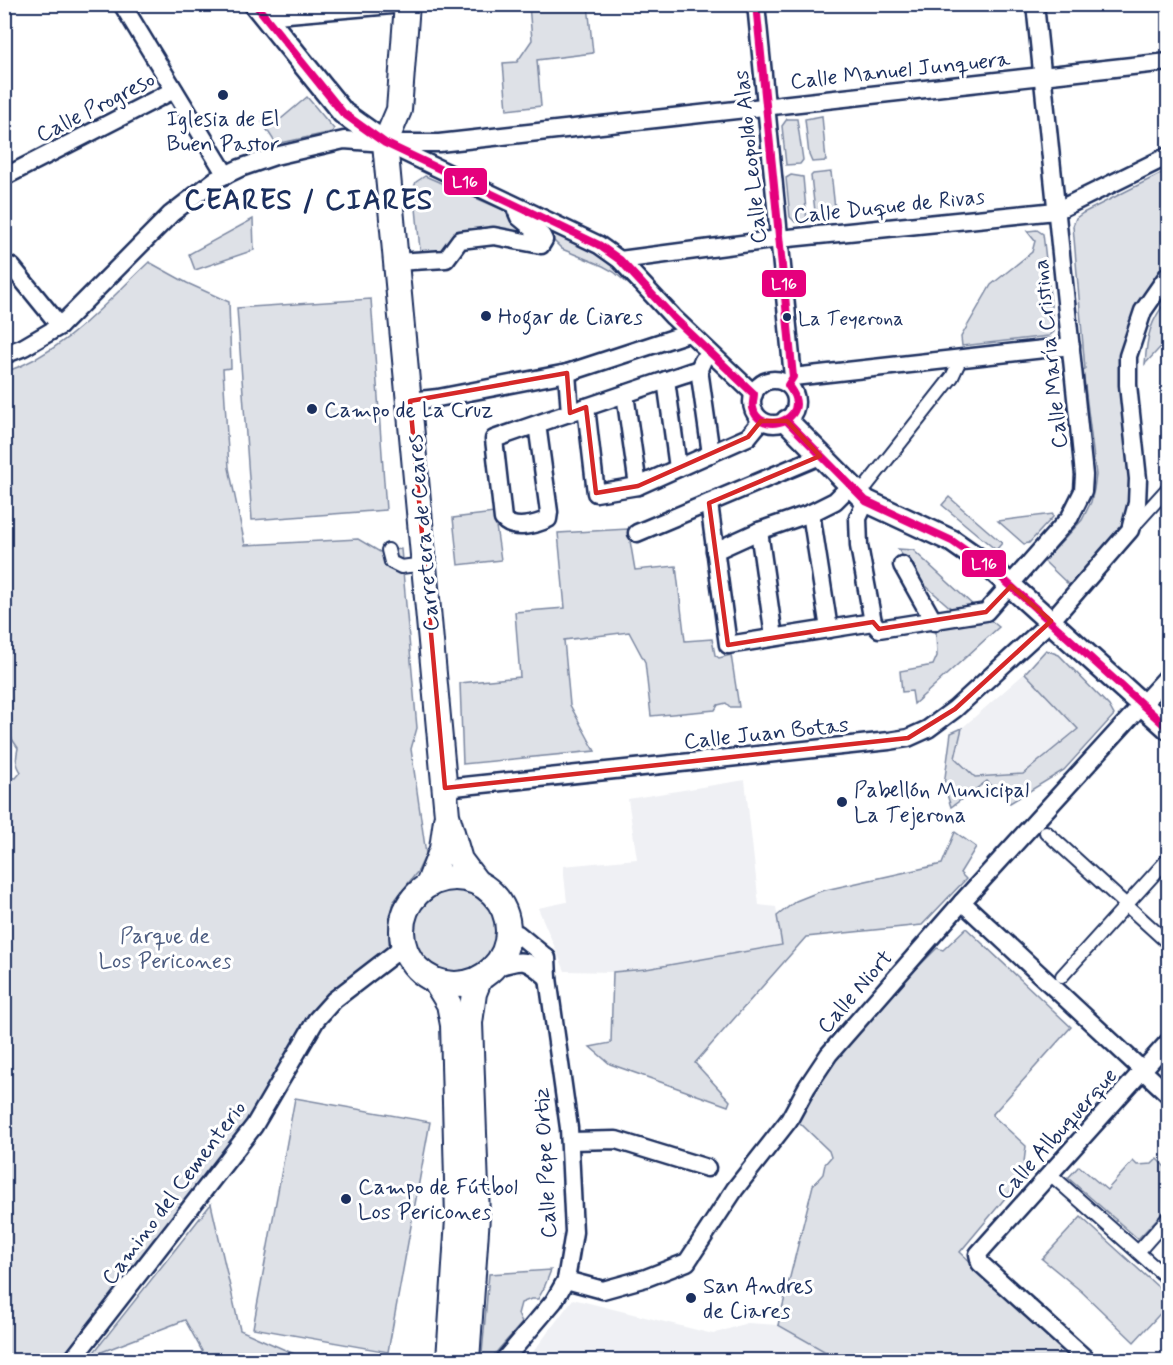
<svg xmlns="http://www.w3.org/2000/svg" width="1173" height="1365" font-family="Mynerve,sans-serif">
<rect width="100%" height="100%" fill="#fff"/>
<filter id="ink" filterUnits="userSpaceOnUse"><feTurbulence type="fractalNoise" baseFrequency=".0167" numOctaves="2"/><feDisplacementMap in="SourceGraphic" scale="12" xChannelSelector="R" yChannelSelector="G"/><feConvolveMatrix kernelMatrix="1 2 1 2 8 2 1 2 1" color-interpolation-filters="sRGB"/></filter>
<g filter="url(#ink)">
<g fill="#eff0f4">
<polygon points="1025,673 1078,728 1023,774 975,777 955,758 962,728"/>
<polygon points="745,780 759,905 776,907 782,945 646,969 613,972 565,971 538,908 567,902 563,866 637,859 628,799"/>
<polygon points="573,1299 713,1334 747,1323 778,1325 840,1360 527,1360"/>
</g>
<g fill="#dee1e7" stroke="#7c88a2" stroke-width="1.5">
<polygon points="529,5 588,5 593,53 537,60 541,106 507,110 503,63 517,62 532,40"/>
<polygon points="307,97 334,129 332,132 276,144 262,122 282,118"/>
<polygon points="822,116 826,161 812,162 809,155 805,119"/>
<polygon points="787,119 797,119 803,160 800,164 786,165 782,126"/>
<polygon points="1168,170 1168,271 1139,305 1132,317 1127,337 1132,504 1123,527 1070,586 1044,561 1082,520 1091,502 1094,489 1096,475 1083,370 1085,369 1073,226 1076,218 1083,213"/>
<polygon points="831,172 836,218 816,220 811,176 813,174"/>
<polygon points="791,175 803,177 807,221 795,222 790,217 786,178"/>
<polygon points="425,176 508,212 535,237 493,230 442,252 423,255 420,250 414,187 416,182"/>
<polygon points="253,219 254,250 195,270 189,254"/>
<polygon points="537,224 606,257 659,310 614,272 603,266 562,249"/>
<polygon points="1037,230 1043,234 1044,242 1054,332 1049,336 962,346 961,337 991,285 1032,252 1035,241 1027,231"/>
<path d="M 149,262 L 187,283 L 229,302 L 231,368 L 223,369 L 229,468 L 245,545 L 358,539 L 380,552 L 401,549 L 417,728 L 411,749 L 426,854 L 418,871 L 394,901 L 389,922 L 389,948 L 329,996 L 249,1125 L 67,1360 L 5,1360 L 4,777 L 16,778 L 21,772 C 15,763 16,757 18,748 L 12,739 L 5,746 L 5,372 C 65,352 104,304 149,262 Z"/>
<polygon points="371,299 386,510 252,520 237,308"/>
<path d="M 1168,299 L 1168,339 L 1145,364 C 1147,336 1150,321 1168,299 Z"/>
<polygon points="949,497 1002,543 996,550 942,505"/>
<polygon points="494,513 501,560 458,565 453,518"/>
<polygon points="1053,514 1053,517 1029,543 1024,544 998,521"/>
<polygon points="628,529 635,570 676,566 685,641 712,639 715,655 719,658 731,655 739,707 730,707 726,703 718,705 715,710 651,716 645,662 629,632 564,640 570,705 595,751 463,764 460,683 520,677 515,612 565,608 558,533"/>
<polygon points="898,549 913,550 976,608 953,610 917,578"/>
<path d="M 989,619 L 999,627 L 914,704 L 912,691 L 902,692 L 900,671 L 933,665 L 937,656 L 936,631 C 957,616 971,630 989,619 Z"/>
<polygon points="1046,650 1059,655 1109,706 1114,715 1064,770 1010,803 987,781 951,807 944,785 951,733 962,728 955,758 975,777 1023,774 1078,729 1025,673"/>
<polygon points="955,832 976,847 960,873 966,879 922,925 806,937 695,1063 730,1101 728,1106 610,1064 590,1047 611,1043 613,972 646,969 782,945 777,916 796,901 821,891 942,864"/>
<circle cx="455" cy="929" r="43"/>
<polygon points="966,928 1071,1027 992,1115 1026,1146 1022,1178 960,1252 1075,1360 877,1360 882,1352 866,1360 840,1360 778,1325 813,1185 823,1174 825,1164 831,1157 829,1151 798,1121 829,1068 867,1018 937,948 943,950"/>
<polygon points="295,1098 430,1122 388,1352 253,1328"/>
<polygon points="1157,1159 1168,1170 1168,1207 1138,1239 1068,1178 1079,1166 1107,1190 1133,1161 1137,1165 1152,1164"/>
<polygon points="211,1204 240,1330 308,1360 207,1360 185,1320 91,1356"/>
<polygon points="1081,1217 1168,1296 1168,1305 1134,1342 1081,1291 1042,1259"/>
<polygon points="551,1270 544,1288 538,1299 531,1299 521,1303 518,1314 522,1323 492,1357 489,1359 482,1354 489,1274"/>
</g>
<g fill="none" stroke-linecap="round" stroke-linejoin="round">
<defs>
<g id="pedestrian">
<polyline points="860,494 952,377 961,358"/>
<polyline points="1131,529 1168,488"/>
<polyline points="388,550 391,562 401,567 424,564"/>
<polyline points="1046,832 1168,943"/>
<polyline points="1062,976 1168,859"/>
<polyline points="1049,1173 1168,1279"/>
<polyline points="1138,1252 1168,1218"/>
</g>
<g id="minor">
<polyline points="122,4 226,175"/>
<polyline points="756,4 793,377"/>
<polyline points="265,16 403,4"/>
<polyline points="389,145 599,245 620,260 673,317 754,394"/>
<polyline points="4,177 174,90"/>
<polyline points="620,260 779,239 1056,211 1168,156"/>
<polyline points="396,262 446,259 460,240 494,236 541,245 544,240 542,236 519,217 516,210"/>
<polyline points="4,263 12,267 60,326"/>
<polyline points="4,355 24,347 60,326 171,214 215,180 240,168 275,156 344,140 385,143 439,143 1168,62"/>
<polyline points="703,360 699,369 711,454"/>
<polyline points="567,373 570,413"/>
<polyline points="793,377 1071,346"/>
<circle cx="774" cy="402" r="22"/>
<polyline points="666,380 678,468"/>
<polyline points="625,394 638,486"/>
<polyline points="410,401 438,398 567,373 689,333"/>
<polyline points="586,407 596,493 638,486 748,437 761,421"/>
<path d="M 537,424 L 549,512 L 548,519 C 535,525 513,531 503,519 L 494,439 C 562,415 631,392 699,369"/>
<polyline points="866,501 858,518 859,546 873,622"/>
<polyline points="709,503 728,645 873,622 879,629 986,612 1070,517 1083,491 1084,475 1035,4"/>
<polyline points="811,513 829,629"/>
<polyline points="759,531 774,637"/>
<polyline points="637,533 820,456"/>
<polyline points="715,551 759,531 811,513 835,501 851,485"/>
<polyline points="902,565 934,622"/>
<polyline points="445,788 889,741 908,738 928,729 955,709 1051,621 1130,530 1137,503 1138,479 1128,385 1128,356 1143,311 1168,275"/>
<polyline points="962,902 1168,1094"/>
<path d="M 494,968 C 523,959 524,957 548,978"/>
<polyline points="570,1141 616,1140 707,1168"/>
<polyline points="566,1280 603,1290 646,1278 687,1262 735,1189 789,1120 807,1087 829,1054 962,902 1168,676"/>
<polyline points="72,1360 254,1126 316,1020 334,1000 395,953 402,945"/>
<polyline points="504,1360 554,1301 566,1280 574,1232 569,1128 548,978 547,958 518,934 508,930"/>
<polyline points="1087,1360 980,1263 978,1254 1168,1042"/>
</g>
<g id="tertiary">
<polyline points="255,4 343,113 385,143"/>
<polyline points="787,421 866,501 952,541 992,569 1168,728"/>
</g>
<g id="secondary">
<polyline points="407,4 399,110 385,143 447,815 460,860 475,880"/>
<circle cx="455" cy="931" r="53"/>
<polyline points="428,885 442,849 446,820"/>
<polyline points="435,981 449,1004 453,1025 458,1219 449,1360"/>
<polyline points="467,1360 477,1216 470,1023 474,993 480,978"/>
</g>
</defs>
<use href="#pedestrian" stroke="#1b2f5e" stroke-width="16"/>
<use href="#minor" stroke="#1b2f5e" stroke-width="21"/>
<use href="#tertiary" stroke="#1b2f5e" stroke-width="26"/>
<use href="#secondary" stroke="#1b2f5e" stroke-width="28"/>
<use href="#pedestrian" stroke="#fff" stroke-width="12"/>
<use href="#minor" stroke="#fff" stroke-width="16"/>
<use href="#tertiary" stroke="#fff" stroke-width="21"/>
<use href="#secondary" stroke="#fff" stroke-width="24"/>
<defs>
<g id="bus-1">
<path d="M 255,4 L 343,113 L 385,143 L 599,245 L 620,260 L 673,317 L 754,394 C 754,398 752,404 753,408 C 758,434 803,423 795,398 C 794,393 790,389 788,385 L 793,377 L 756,4"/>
<polyline points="787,421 866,501 952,541 992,569 1168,728"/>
</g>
</defs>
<use href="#bus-1" stroke="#fff" stroke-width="12"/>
<use href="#bus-1" stroke="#e5007d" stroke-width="8"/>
</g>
</g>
<path fill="none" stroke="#d62828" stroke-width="4.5" stroke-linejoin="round" d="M 567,373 L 570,413 L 586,407 L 596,493 L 638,486 L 748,437 L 761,421 L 787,421 L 820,456 L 709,503 L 728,645 L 873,622 L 879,629 L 986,612 L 1011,586 L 1051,621 L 955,709 L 908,738 L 445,788 L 410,401 Z"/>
<g fill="#1b2f5e" stroke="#fff" stroke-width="2">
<circle cx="223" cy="95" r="6"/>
<circle cx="486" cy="316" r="6"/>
<circle cx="787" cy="317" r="5"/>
<circle cx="312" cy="409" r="6"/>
<circle cx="842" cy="802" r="6"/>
<circle cx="346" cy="1199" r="6"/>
<circle cx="691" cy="1298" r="6"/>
</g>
<g text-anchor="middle" stroke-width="6" stroke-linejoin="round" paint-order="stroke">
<g font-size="20" fill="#1b2f5e" stroke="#fff" text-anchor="start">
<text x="798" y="325">La Teyerona</text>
</g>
<g font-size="22" fill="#1b2f5e" stroke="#fff">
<text transform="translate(900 69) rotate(-6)" y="8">Calle Manuel Junquera</text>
<text transform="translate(95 106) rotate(-27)" y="8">Calle Progreso</text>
<text transform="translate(749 157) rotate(-96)" y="8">Calle Leopoldo Alas</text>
<text transform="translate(889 205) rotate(-6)" y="8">Calle Duque de Rivas</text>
<text transform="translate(1049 354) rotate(-96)" y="8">Calle María Cristina</text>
<text transform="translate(422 533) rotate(-95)" y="8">Carretera de Ceares</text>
<text transform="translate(766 732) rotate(-6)" y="8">Calle Juan Botas</text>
<text transform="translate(854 991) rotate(-49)" y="8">Calle Niort</text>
<text transform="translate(1056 1133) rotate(-48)" y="8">Calle Albuquerque</text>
<text transform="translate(544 1163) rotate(-93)" y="8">Calle Pepe Ortiz</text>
<text transform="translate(173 1192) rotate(-53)" y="8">Camino del Cementerio</text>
</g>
<g font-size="22" fill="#1b2f5e" stroke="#fff" text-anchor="start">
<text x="223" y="126" text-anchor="middle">Iglesia de El<tspan x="223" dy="25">Buen Pastor</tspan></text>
<text x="498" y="324">Hogar de Ciares</text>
<text x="324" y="417">Campo de La Cruz</text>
<text x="854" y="797">Pabellón Municipal<tspan x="854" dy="25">La Tejerona</tspan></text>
<text x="358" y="1194">Campo de Fútbol<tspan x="358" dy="25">Los Pericones</tspan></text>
<text x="703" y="1293">San Andres<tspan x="703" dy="25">de Ciares</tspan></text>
</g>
<g font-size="22" fill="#4c5c80" stroke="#fff">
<text x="165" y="943">Parque de<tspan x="165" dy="25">Los Pericones</tspan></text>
</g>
<g font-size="28" font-weight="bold" letter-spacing="1.5" fill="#1b2f5e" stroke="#fff">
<text x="309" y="209">CEARES / CIARES</text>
</g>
</g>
<g stroke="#fff" stroke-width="2">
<rect x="443" y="167" width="45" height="29" rx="6" fill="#e5007d"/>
<rect x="761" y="269" width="46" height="29" rx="6" fill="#e5007d"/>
<rect x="961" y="549" width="46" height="29" rx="6" fill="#e5007d"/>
</g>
<g font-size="16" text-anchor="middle" font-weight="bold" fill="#fff">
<text x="465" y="187">L16</text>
<text x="784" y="289">L16</text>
<text x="984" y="569">L16</text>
</g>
<rect width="1173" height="1365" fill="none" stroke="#fff" stroke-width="24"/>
<rect x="12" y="12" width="1149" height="1341" fill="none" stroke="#1b2f5e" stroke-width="2" filter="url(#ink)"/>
</svg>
